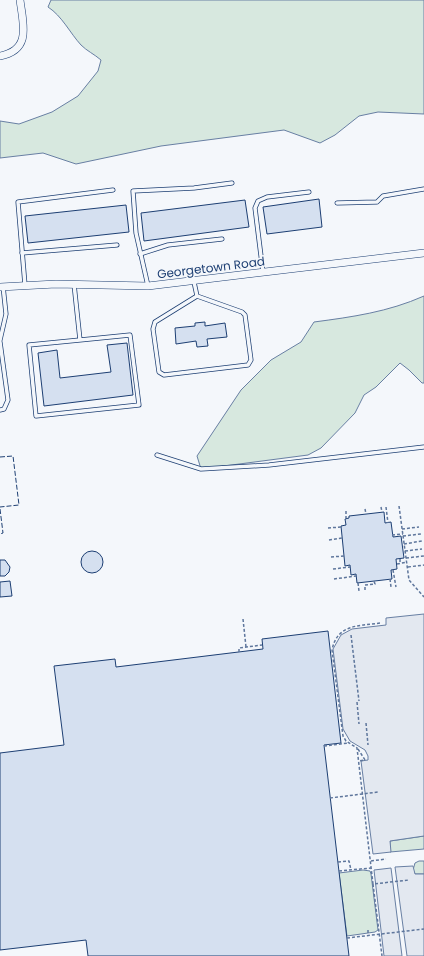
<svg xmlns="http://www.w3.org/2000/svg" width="424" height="956" font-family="Poppins,sans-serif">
<rect width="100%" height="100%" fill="#f4f7fb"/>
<g fill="#d7e8df" stroke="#687fa3">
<path d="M 51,0 L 424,0 L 424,114 L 378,112 L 359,116 L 335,135 L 320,143 L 284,130 L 161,146 L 76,164 L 43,153 L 0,158 L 0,121 L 19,124 L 52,112 L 78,96 L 98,71 L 101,60 C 94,54 87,51 81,45 C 70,33 62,16 48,7 Z"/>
<path d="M 424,296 L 424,383 L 422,383 L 409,370 L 400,363 L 376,387 L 364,395 L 355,413 L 321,448 L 308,455 L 201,469 L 197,456 L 241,390 L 271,360 L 301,342 L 314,322 C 352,317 388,312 424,296 Z"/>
<polygon points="424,836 424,849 390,852 390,841"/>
<polygon points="419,861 424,861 424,874 415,874 413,870 415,863"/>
<polygon points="363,870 370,871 371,874 378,930 375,932 347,936 339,873"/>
</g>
<g fill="#e3e8f0" stroke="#687fa3">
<polygon points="424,614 424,836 390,841 391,852 373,854 361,761 368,760 368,756 365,750 350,741 343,729 333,649 341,635 352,629 386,625 386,618"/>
<polygon points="413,866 415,874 424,874 424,956 407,956 395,867"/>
<polygon points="391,868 402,956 384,956 374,870"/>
</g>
<g fill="#d5e0f0" stroke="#1d3f73">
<polygon points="319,199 322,227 267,234 263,207"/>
<polygon points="245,200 249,227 144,241 141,213"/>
<polygon points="126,205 129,232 28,243 25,216"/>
<polygon points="205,322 205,326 225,323 227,337 207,339 208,346 197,347 196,341 176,344 175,328 195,326 195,323"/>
<polygon points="127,343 133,395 44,406 38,353 57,350 60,378 111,372 107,345"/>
<polygon points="384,512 385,523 391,522 393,537 401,536 404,558 396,559 397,569 391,570 392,579 357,583 356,574 351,575 350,565 345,566 341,526 346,525 345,519 349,518 349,516"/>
<circle cx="92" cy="562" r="11"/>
<polygon points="0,560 5,560 10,567 9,572 5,576 0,576"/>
<polygon points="10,581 12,596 0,597 0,582"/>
<polygon points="328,631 341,743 324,745 349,956 88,956 86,940 0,950 0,753 64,745 54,666 115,659 116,667 263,649 262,639"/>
</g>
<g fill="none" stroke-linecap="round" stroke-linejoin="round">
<defs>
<g id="service">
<polyline points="337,203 377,202 383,196 424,189"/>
<polyline points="22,253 117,245"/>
<polyline points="140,254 168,245 222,239"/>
<polyline points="263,272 255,208 258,201 267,197 309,192"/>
<polyline points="194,282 197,296 242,312 245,315 251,360 248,365 164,375 159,372 153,329 155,322 197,296"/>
<polyline points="74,284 80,340 130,335 139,405 36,416 29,345 80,340"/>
<polyline points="25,285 18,202 113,190"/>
<polyline points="148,286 136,233 133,191 194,188 232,183"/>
<polyline points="0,340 6,314 3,286"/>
<polyline points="0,342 8,400 4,409 0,410"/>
<polyline points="157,455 201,469 269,465 424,447"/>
</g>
<g id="minor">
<path d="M 0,56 C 32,50 23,24 20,0"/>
<polyline points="0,287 56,284 148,286 424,253"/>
</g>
</defs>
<use href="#service" stroke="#1d3f73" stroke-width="5"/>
<use href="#minor" stroke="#1d3f73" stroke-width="8"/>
<g stroke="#5e769c" stroke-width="1.5" stroke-dasharray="3 2" stroke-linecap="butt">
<polyline points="399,506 409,580 424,597"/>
<polyline points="381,507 382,512"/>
<polyline points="386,507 388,523"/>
<polyline points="365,509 366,514"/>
<polyline points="346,511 346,518"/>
<polyline points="328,528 341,527"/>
<polyline points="402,529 419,527"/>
<polyline points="392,535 403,534"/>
<polyline points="403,536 421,534"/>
<polyline points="329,540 342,538"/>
<polyline points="404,544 422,541"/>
<polyline points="405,551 422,549"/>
<polyline points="331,557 344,556"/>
<polyline points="406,558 424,556"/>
<polyline points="400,559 400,563"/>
<polyline points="397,564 407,562"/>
<polyline points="408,567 424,565"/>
<polyline points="333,569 350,567"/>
<polyline points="393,570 396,587"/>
<polyline points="334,579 356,576"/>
<polyline points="390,579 391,587"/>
<polyline points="358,583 359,591"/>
<polyline points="365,590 365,585 375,584 374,581"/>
<polyline points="243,619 246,647"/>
<path d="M 380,623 C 359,626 337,624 332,650 L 343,736 L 346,741 L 357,748 L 373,884 L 409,880"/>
<polyline points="351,635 359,701"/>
<polyline points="239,652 239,648 262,645"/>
<polyline points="357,702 359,724"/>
<polyline points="366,723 368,745"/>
<polyline points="324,746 349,743"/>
<polyline points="358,749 365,760 359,761"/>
<polyline points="330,798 378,792"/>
<polyline points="371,861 386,859"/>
<polyline points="338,862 349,861 351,870"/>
<polyline points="339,871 371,868"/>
<polyline points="373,884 382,956"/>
<polyline points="368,930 368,935"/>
<polyline points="347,938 424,929"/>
</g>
<use href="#service" stroke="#f4f7fb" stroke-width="3.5"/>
<use href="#minor" stroke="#f4f7fb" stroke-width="7"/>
<g stroke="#1d3f73" stroke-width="1" stroke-dasharray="5 2" stroke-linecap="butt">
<polyline points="0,457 13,456 19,505 0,507"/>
<polyline points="0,509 3,533 0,534"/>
</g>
</g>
<g text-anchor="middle" stroke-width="3" stroke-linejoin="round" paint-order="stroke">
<g font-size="12" fill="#1d3f73" stroke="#f4f7fb">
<text transform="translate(211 268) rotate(-7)" y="4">Georgetown Road</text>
</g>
</g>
</svg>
